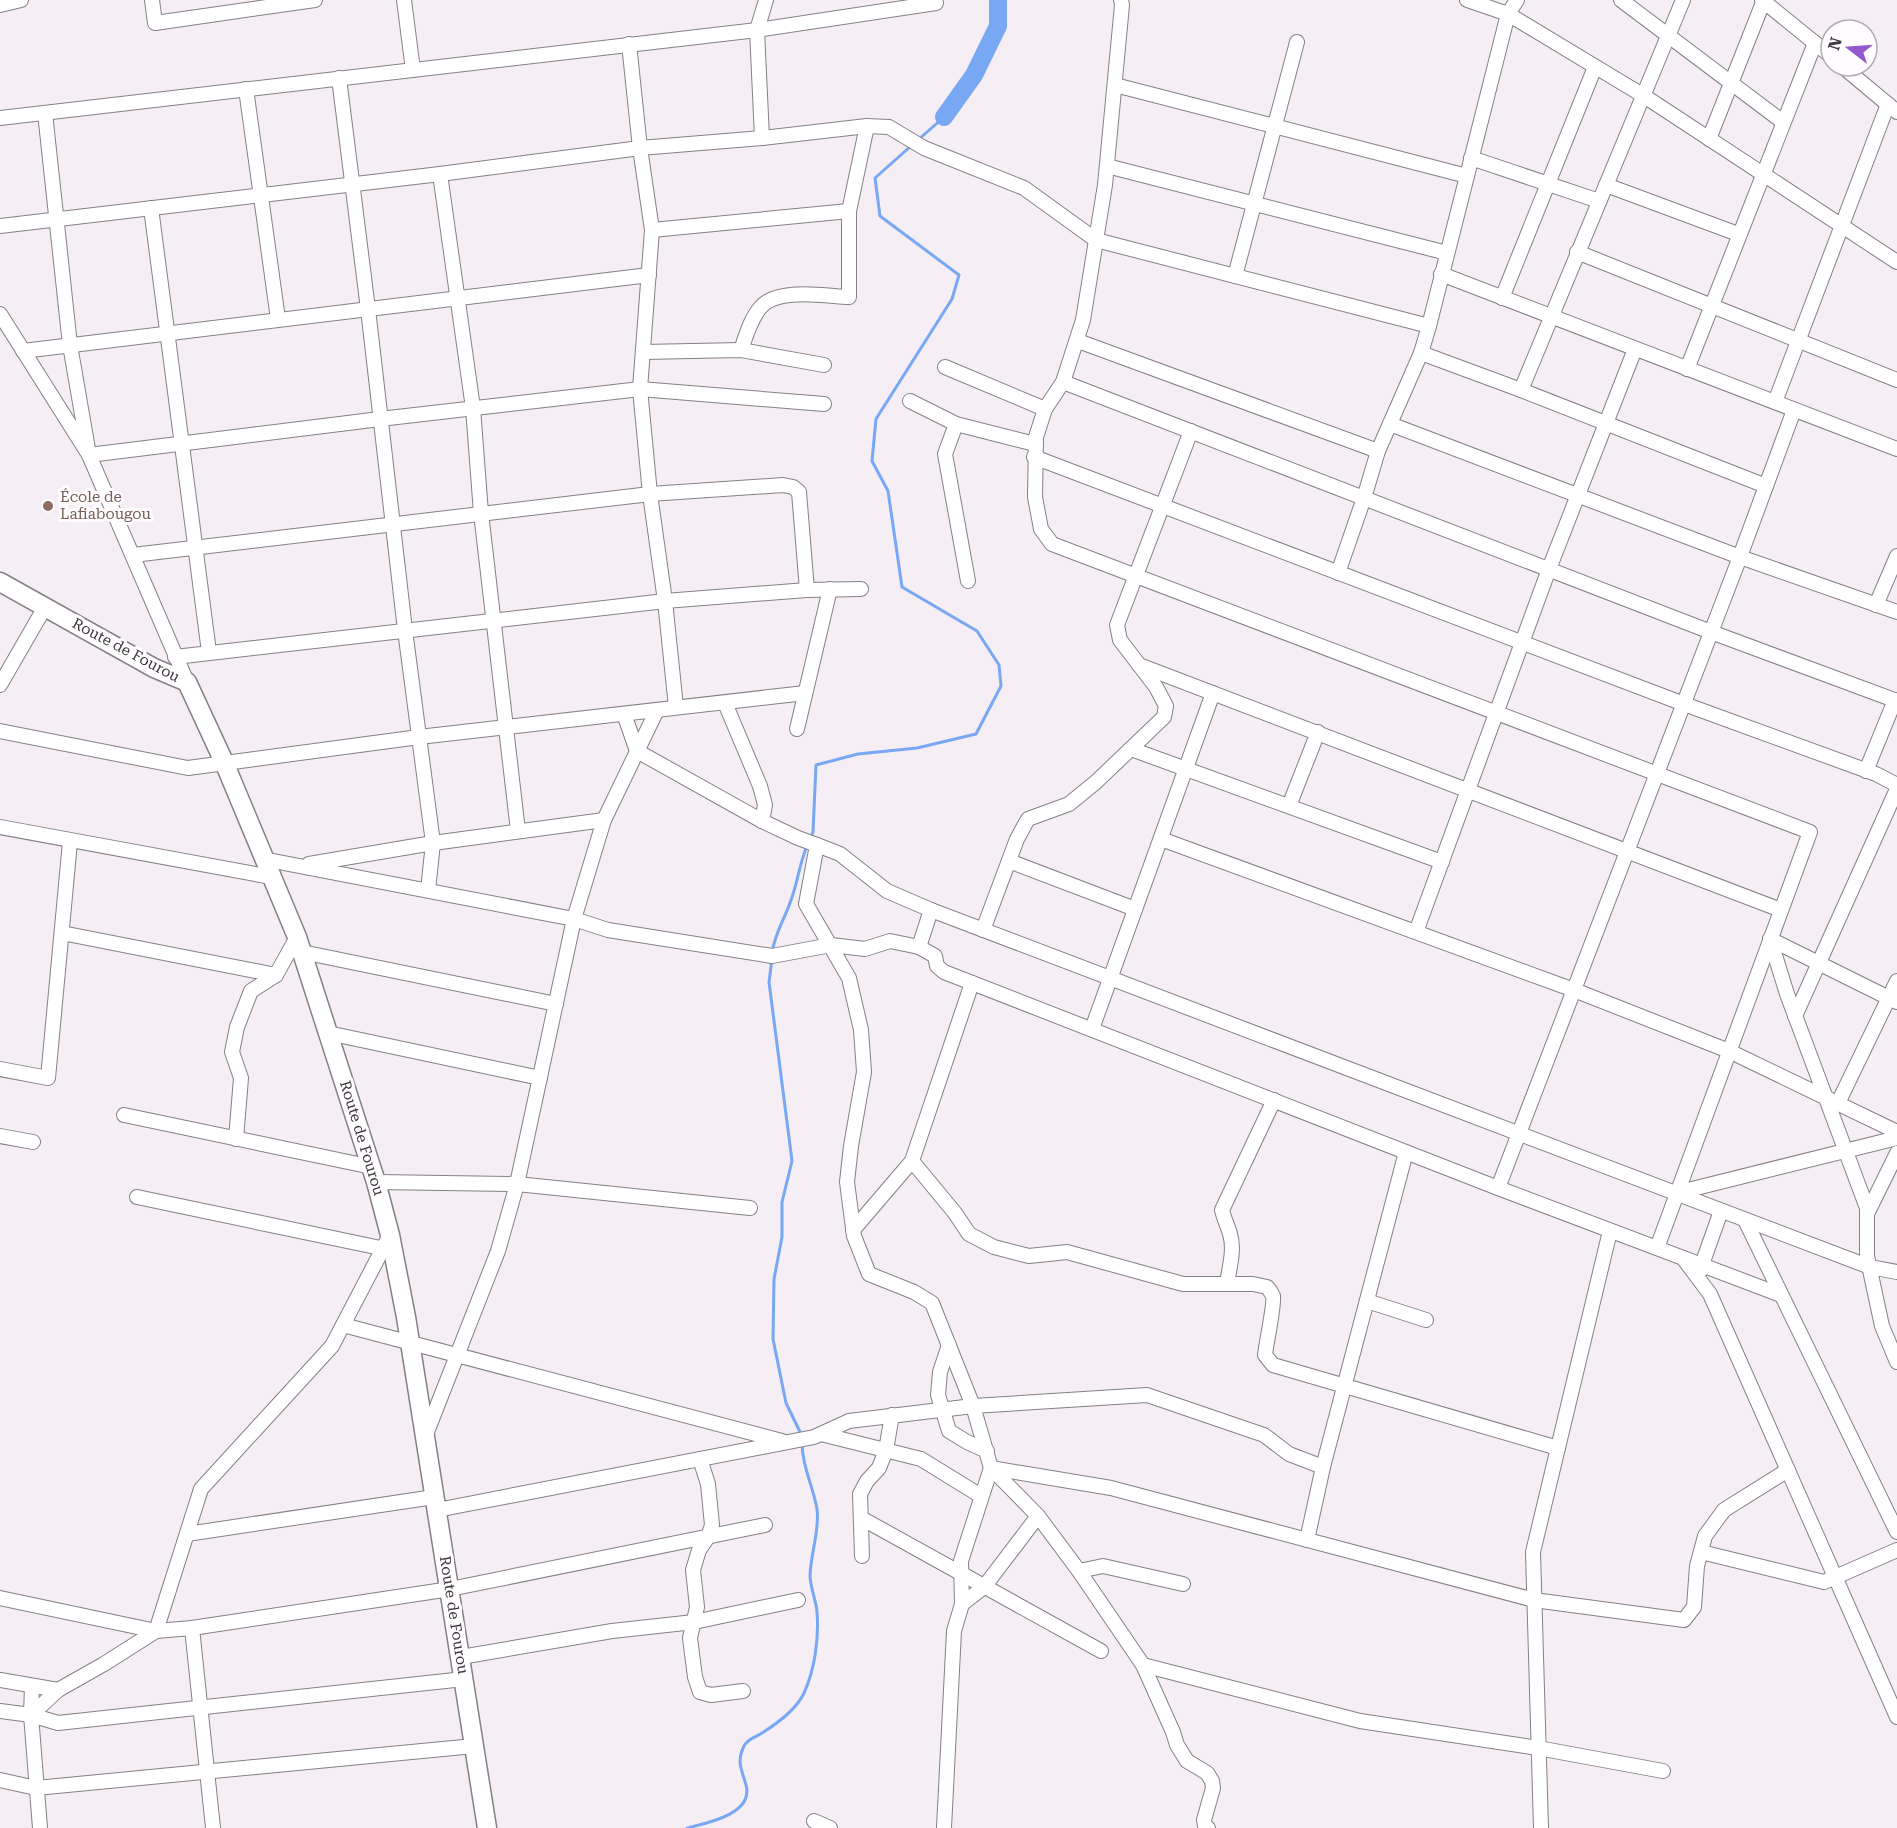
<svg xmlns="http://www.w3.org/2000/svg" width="1897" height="1828" font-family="'Roboto Serif',serif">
<rect width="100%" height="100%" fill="#f5eef5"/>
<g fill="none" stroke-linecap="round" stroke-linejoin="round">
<g stroke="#78a7f4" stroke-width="3">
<polyline points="918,140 944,117"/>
<polyline points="811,837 813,832 816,765 858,754 917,748 976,734 1001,686 999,665 977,631 902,587 888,491 872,461 876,419 952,299 959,275 880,216 875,178 911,146"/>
<path d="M 772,953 C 775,932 785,919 791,900 C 798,881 799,865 807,846"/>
<polyline points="772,959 769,982 792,1161 782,1202 782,1237 774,1279 773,1339 786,1403 802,1436"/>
<path d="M 687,1828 C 707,1823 754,1814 746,1785 C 742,1770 736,1762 744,1746 C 747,1739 756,1737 762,1733 C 778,1723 796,1710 804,1693 C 815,1669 819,1638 817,1612 C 816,1601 811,1589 810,1577 C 810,1555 820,1531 817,1509 C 813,1486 802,1466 802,1442"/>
</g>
<polyline stroke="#78a7f4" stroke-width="18" points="944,117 974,75 998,26 998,0"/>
<defs>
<g id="minor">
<polyline points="152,0 155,23 315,0"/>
<polyline points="404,0 413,70"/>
<polyline points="1121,0 1122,5 1105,185 1083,320 1063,382 1045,409 1036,437 1035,497 1041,529 1052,544 1810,832 1657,1248"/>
<polyline points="1467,0 1508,14 1644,96 1897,262"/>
<polyline points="1621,0 1783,122"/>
<polyline points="1762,0 1831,56"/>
<polyline points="0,5 21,0"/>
<polyline points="629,44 640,148 652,230 640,389 650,494 665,601 676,707"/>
<polyline points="1842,66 1897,112"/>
<polyline points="339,78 368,309 405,630 433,843 428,890"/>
<polyline points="1115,85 1467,176"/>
<polyline points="246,89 278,319"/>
<polyline points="45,113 70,345 89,455 380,419 640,389 824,404"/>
<polyline points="0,118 757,30 936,3"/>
<polyline points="762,138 757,30 766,0"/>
<polyline points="1709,139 1764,0"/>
<polyline points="1471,158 1599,201"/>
<polyline points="1107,166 1447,253"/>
<polyline points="440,174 473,408 481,513 518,831"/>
<polyline points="1606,185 1738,234"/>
<polyline points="151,208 209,652"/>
<polyline points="0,226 440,174 640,148 762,138 867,126 889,127 924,148 1024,188 1096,240 1429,326"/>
<polyline points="652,230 849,211"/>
<polyline points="1577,252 1897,380"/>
<polyline points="1441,274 1897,449"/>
<polyline points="1235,276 1297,42"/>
<polyline points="1502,298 1595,67"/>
<polyline points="0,314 89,455 187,682"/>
<polyline points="1078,341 1378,451"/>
<path d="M 741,350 C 746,336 750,320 760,308 C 776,287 825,296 849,297 L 849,211 L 867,126"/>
<polyline points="23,351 649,275"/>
<polyline points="643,352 741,350 824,365"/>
<polyline points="1421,353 1521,390 1766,486"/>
<polyline points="945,367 1045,409"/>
<polyline points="1687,369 1815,43"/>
<polyline points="1063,382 1711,632 1897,701"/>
<polyline points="1521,390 1683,0"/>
<polyline points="910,401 956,424 1035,444"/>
<polyline points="1775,402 1888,104"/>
<polyline points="956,424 945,454 968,581"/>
<polyline points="1390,424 1740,557 1897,612"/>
<polyline points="1034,457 1684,704 1876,774 1897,785"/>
<polyline points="133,555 650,494 783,485 793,487 799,492 807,590"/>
<polyline points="1338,573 1364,498 1378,451 1421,353 1429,326 1508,14 1517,0"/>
<polyline points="1876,605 1897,556"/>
<polyline points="175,657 665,601 807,590 861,589"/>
<polyline points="1139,665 1781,910"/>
<polyline points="0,685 45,607"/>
<polyline points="725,703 760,786 765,805 762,821"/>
<polyline points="624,714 637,751 762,821 798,838 817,845 806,904 849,978 861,1030 864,1072 851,1146 847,1182 854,1236 869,1274 914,1292 932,1303 973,1406 991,1468 1038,1516 1079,1571 1143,1665 1173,1732 1177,1745 1187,1761 1207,1773 1212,1781 1213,1788 1204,1820 1205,1826 1208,1828"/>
<polyline points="797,729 830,589"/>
<polyline points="0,731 188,768 419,737 805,693"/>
<polyline points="1131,749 1442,862"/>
<polyline points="1866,771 1895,700"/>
<polyline points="1289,806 1318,732"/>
<polyline points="0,827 271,877"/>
<polyline points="1161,839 1574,990 1729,1051 1897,1132"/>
<polyline points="817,845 840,854 887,891 931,910 1870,1267 1897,1272"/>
<polyline points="263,859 574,919 608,930 772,956 831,945 865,949 890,941 919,947 935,956 937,966 944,972 1498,1188 1781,1295"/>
<polyline points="1009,861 1135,909"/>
<polyline points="309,864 433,843 604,820"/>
<polyline points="983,930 1017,839 1028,819 1069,804 1096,782 1164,717 1166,706 1156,687 1120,640 1117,625 1191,431"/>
<polyline points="1416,932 1549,569 1635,349"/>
<polyline points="62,933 276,975"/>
<polyline points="1770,939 1787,994 1867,1208 1867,1256 1882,1326 1897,1362"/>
<polyline points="1770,939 1897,1002"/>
<polyline points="919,947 931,910"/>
<polyline points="302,952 556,1004"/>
<polyline points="1795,1016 1897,789"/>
<polyline points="1092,1029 1213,693"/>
<polyline points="328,1033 540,1078"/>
<polyline points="0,1069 48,1078 70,842"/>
<polyline points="1838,1103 1897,981"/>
<polyline points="124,1115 372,1167"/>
<polyline points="0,1136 33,1142"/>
<polyline points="236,1139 241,1078 232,1052 237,1027 251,991 276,975 297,937"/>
<path d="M 912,1161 L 955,1213 L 969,1234 L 994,1247 L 1029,1256 L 1067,1252 L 1183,1284 L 1253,1284 L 1267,1287 C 1269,1289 1272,1294 1273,1296 C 1275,1303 1266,1344 1265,1355 L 1273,1365 L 1558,1448"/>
<polyline points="376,1182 517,1184 750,1208"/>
<polyline points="1498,1188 1738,562 1794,410"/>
<polyline points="1676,1193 1897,1138"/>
<polyline points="137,1197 390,1250"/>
<polyline points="1867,1214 1897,1153"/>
<polyline points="1745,1220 1897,1532"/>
<polyline points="853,1230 912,1161 972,983"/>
<polyline points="1683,1258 1710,1294 1897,1717"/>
<polyline points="1699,1273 1721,1211"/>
<path d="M 1227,1284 C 1229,1268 1235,1250 1230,1234 C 1228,1226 1224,1219 1222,1210 L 1274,1100"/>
<polyline points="1367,1301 1426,1320"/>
<polyline points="343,1325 782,1441"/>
<polyline points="949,1345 940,1372 938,1395 949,1431 967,1442 987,1451"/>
<polyline points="821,1434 921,1459 981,1496"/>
<polyline points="425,1437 498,1251 517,1184 574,919 604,820 657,710"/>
<polyline points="700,1459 708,1484 712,1525 708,1537 699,1550 693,1570 697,1607 690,1638 695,1677 700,1692 711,1695 743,1691"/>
<polyline points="437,1510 814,1437 849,1421 973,1406 1147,1395 1264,1435 1289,1454 1323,1467"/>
<polyline points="861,1518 1101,1651"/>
<polyline points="187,1534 434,1497"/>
<polyline points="1307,1540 1323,1467 1406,1152"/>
<polyline points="1701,1552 1824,1582 1897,1550"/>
<polyline points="862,1556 860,1494 867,1481 879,1468 886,1450 892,1415"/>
<polyline points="1079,1571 1103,1566 1183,1584"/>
<polyline points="0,1598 156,1631 192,1628 450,1589 765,1525"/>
<polyline points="962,1604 961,1561 991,1468 1111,1488 1534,1600 1684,1620 1694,1607 1697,1566 1705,1536 1724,1510 1788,1470"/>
<polyline points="192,1628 213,1828"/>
<polyline points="461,1657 612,1631 694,1622 798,1600"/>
<polyline points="1143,1665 1360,1721 1538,1748 1663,1771"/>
<polyline points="0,1680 58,1690"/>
<polyline points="32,1686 31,1715 40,1828"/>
<polyline points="0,1711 31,1715 58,1723 464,1679"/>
<polyline points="31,1715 58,1690 104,1664 156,1631 201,1489 332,1346 390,1235"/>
<polyline points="0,1780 36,1788 474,1746"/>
<polyline points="814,1821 830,1828"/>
<polyline points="944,1828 954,1631 962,1604 984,1587 1038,1516"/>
<polyline points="1541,1828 1533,1552 1610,1231"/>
</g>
<polyline id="major" points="0,582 154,668 187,682 224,762 297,937 376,1182 390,1235 406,1317 487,1828"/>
</defs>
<use href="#minor" stroke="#858086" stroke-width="16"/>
<use href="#major" stroke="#858086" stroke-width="21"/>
<use href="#minor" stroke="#fff" stroke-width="14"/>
<use href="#major" stroke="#fff" stroke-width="18"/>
</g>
<circle fill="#8d6e63" stroke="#fffdff" stroke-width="2" cx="48" cy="506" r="6"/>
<g text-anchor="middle" stroke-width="6" stroke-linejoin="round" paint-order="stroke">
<g font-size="15" fill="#785e54" stroke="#fffdff" text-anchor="start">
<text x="60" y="502">École de<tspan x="60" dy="17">Lafiabougou</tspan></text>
</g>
<g font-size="15" fill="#3a373a" stroke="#fffdff">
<text transform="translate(126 650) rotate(28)" y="5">Route de Fourou</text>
<text transform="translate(362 1138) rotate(73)" y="5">Route de Fourou</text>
<text transform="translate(454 1615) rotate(81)" y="5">Route de Fourou</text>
</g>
</g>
<g transform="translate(1849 48) rotate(287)"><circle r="28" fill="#fffdff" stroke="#b0aeb0" stroke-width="1.5"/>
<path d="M0-4.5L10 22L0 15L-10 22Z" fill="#9558cf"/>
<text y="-9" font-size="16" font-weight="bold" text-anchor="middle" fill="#3a373a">N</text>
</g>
</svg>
